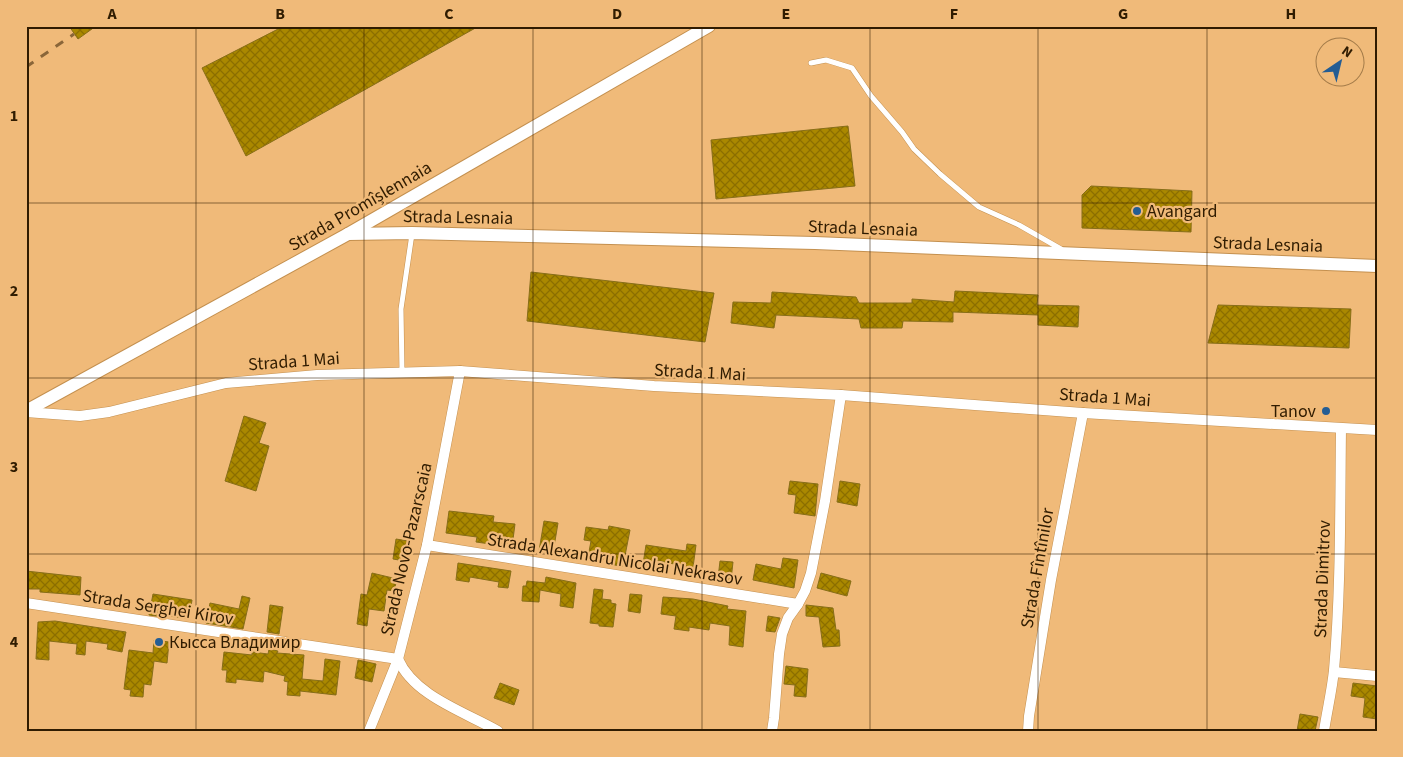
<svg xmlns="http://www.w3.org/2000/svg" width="1403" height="757" font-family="'Source Sans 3',sans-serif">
<defs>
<pattern id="building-cross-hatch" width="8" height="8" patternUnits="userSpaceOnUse" patternTransform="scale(1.25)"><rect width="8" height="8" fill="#a80"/><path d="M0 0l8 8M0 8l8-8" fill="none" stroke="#8b6e00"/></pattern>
</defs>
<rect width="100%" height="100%" fill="#f0ba79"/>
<g fill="url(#building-cross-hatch)" stroke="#876e18">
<polygon points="69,26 96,26 78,39"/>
<polygon points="284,26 479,26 246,156 202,68"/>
<polygon points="848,126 855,186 716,199 711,140"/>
<polygon points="1091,186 1192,191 1191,232 1082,228 1082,195"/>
<polygon points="531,272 714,293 705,342 527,321"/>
<polygon points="955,291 1038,295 1037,305 1079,306 1078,327 1038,325 1038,315 953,312 953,322 903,321 902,328 861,328 859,319 776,315 774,328 731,323 733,302 771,303 772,292 856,297 859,303 912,303 912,299 954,302"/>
<polygon points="1218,305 1351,309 1349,348 1208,343"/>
<polygon points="244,416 266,423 259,443 269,446 256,491 225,481"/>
<polygon points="790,481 818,484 815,516 794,513 796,495 788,494"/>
<polygon points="840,481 860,484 857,506 837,502"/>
<polygon points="449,511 494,516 493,522 515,524 512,547 476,542 477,537 446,533"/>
<polygon points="544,521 558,523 553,553 539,551"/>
<polygon points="609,526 630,530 623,566 614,565 615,561 588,557 591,541 584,540 586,527 608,530"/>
<polygon points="396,539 408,541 405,561 393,559"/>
<polygon points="687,544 696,545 692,575 678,573 679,565 655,560 654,566 643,564 646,545 686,551"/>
<polygon points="783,558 798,560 794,588 753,580 756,564 781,569"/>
<polygon points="720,561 733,562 731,580 718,578"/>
<polygon points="458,563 511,571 508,588 498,587 499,582 470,577 469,582 456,580"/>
<polygon points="26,571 81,577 80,595 40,592 40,589 26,589"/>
<polygon points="372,573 397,579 394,591 387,590 384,611 369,609 367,626 357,624 361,594 367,595"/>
<polygon points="821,573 851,581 847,596 817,588"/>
<polygon points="546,577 576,583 573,608 560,606 561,594 540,590 539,602 522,601 523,586 526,586 527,581 545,583"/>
<polygon points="594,589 603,590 602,599 611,600 611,603 616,604 613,627 599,626 599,624 590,623"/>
<polygon points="153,594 192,600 189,619 163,615 163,617 149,615"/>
<polygon points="630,594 642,595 640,613 628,611"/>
<polygon points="242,596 250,598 243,629 206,623 210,603 239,609"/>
<polygon points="663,597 693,599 728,606 727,609 746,611 743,647 729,645 730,626 710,623 709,630 689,627 689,631 674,629 676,616 661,614"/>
<polygon points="270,605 283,607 279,634 267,632"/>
<polygon points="806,605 833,608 836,630 839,630 840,646 823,647 819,617 806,616"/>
<polygon points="768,616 780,618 775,632 766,631"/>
<polygon points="55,621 126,632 122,652 107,649 108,644 86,641 85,655 76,654 77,644 49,641 49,660 36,659 38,622"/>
<polygon points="154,640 169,642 167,663 154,661 151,685 144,684 143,697 130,696 131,690 124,689 129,650 153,653"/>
<polygon points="269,649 278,651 277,653 304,655 302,679 323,681 325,659 340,661 336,695 300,691 300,696 287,695 288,682 284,681 285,676 264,671 263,682 236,679 236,683 226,682 227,670 222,670 224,652 252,655 252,652 268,654"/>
<polygon points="358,660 376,664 372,682 355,678"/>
<polygon points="786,666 808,669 806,697 794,696 795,685 784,684"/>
<polygon points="500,683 519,690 514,705 494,698"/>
<polygon points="1353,683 1377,686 1377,719 1363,717 1365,698 1351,696"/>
<polygon points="1300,714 1318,717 1315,731 1297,731"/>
</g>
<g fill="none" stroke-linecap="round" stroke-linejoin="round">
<defs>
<g id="service">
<polyline points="811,63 826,60 852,68 871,96 902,132 914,149 940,174 979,207 1019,225 1061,249"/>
<polyline points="402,372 401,309 412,234"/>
</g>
<g id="minor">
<polyline points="26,412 80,416 109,412 226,383 317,375 460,371 654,386 841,395 1083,413 1377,430"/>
<polyline points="427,545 798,604"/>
<path d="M 26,603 L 398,659 C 414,696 465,712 498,731"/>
<polyline points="1334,672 1377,676"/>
<polyline points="369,731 398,659 427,545 460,371"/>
<polyline points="772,731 774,718 779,654 782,634 788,618 798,604 805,591 811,573 825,501 841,395"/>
<polyline points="1028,731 1029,716 1051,580 1083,413"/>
<path d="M 1324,731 C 1327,711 1332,690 1334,670 C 1341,590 1340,509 1341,429"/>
</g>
<g id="tertiary">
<polyline points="348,234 412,233 815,243 1377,266"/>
<polyline points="26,411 348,234 709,26"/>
</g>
</defs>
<use href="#service" stroke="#c4904f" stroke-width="6"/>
<use href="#minor" stroke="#c4904f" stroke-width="11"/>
<use href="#tertiary" stroke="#c4904f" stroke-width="14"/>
<use href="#service" stroke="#fff" stroke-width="5"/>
<use href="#minor" stroke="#fff" stroke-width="10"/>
<use href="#tertiary" stroke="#fff" stroke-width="12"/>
<polyline stroke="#8a6639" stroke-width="3" stroke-dasharray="9 9" stroke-linecap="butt" points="26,67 74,34"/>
</g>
<path fill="none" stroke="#301c01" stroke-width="1" stroke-opacity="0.55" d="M 196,26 L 196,731M 364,26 L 364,731M 533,26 L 533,731M 702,26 L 702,731M 870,26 L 870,731M 1038,26 L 1038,731M 1207,26 L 1207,731M 26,203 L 1377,203M 26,378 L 1377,378M 26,554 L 1377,554"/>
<g fill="#245d94" stroke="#f0ba79" stroke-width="2">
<circle cx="1137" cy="211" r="5"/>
<circle cx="1326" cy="411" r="5"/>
<circle cx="159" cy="642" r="5"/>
</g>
<g text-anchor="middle" stroke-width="4.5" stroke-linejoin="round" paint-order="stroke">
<g font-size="18" fill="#301c01" stroke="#f0ba79">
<text transform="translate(360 206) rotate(-30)" y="6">Strada Promîșlennaia</text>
<text transform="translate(458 217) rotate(1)" y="6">Strada Lesnaia</text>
<text transform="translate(863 228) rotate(2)" y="6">Strada Lesnaia</text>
<text transform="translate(1268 244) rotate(2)" y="6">Strada Lesnaia</text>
<text transform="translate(294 361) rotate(-4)" y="6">Strada 1 Mai</text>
<text transform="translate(700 372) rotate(3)" y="6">Strada 1 Mai</text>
<text transform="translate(1105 397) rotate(4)" y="6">Strada 1 Mai</text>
<text transform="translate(406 549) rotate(-77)" y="6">Strada Novo-Pazarscaia</text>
<text transform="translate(615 559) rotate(9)" y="6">Strada Alexandru Nicolai Nekrasov</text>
<text transform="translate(1037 568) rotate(-80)" y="6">Strada Fîntînilor</text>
<text transform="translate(1322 579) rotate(-88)" y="6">Strada Dimitrov</text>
<text transform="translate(158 607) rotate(9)" y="6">Strada Serghei Kirov</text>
</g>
<g font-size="18" fill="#301c01" stroke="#f0ba79" text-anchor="start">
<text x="1147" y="217">Avangard</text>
<text x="1316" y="417" text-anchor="end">Tanov</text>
<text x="169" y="648">Кысса Владимир</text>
</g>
</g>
<rect width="1403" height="757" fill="none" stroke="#f0ba79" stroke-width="55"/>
<g transform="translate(1340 62) rotate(35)"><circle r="24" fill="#f0ba79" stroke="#a37b49"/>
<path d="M0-4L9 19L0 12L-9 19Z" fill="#245d94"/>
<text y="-8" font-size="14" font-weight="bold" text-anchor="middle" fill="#301c01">N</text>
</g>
<rect x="28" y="28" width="1348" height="702" fill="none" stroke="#301c01" stroke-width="2"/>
<g font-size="16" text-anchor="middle" font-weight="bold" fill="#301c01">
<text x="112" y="19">A</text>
<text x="280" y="19">B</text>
<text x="449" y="19">C</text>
<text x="617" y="19">D</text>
<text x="786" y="19">E</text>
<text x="954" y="19">F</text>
<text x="1123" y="19">G</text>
<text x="1291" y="19">H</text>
<text x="14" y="121">1</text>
<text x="14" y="296">2</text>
<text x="14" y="472">3</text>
<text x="14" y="647">4</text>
</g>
</svg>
